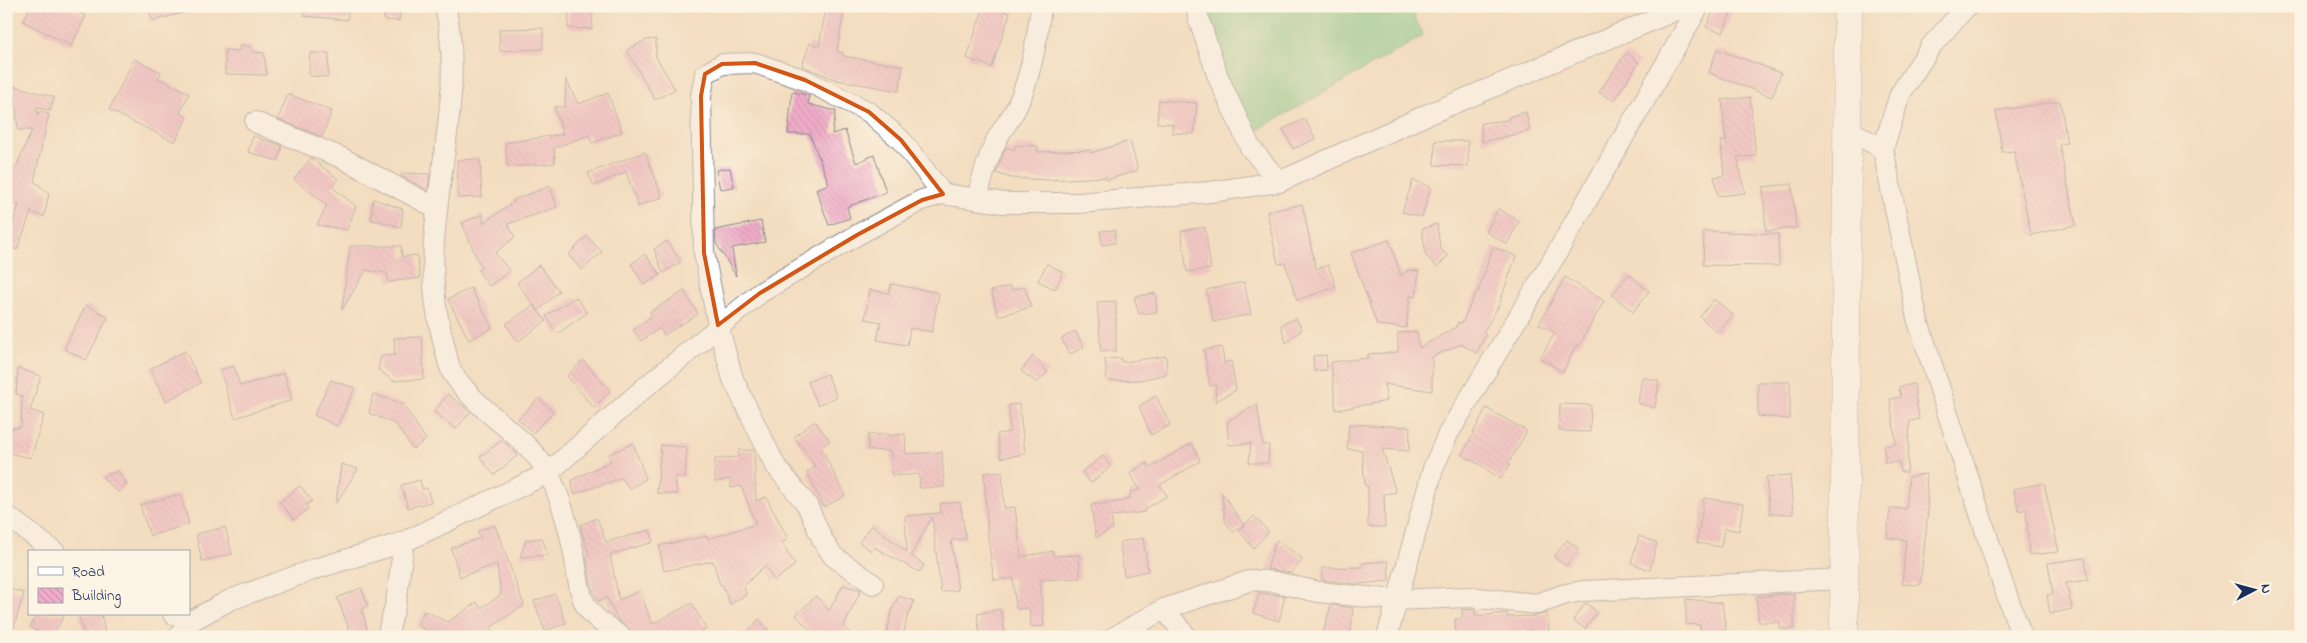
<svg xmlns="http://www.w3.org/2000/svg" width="2307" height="643" font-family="'Indie Flower',sans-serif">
<defs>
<pattern id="building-back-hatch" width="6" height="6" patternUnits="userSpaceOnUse" patternTransform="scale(1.25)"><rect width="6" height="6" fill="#f0acc8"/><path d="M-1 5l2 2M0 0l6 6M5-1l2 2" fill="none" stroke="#cd94ae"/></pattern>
</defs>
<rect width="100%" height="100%" fill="#fcf5e5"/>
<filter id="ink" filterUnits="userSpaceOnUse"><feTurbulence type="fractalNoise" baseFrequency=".02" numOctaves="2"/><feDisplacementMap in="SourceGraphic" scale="10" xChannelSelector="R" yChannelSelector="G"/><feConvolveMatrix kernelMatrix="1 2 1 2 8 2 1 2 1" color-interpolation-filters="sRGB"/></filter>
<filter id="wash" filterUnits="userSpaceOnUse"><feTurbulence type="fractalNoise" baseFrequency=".0096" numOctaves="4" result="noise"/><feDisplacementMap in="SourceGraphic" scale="20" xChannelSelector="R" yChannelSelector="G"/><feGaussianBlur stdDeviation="1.12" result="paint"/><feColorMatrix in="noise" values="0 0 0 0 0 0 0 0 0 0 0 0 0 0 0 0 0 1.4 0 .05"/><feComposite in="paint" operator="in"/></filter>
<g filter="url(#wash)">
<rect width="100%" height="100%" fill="#f3ddc0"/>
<polygon fill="#7ac989" stroke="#4a7c74" points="1199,6 1410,6 1423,36 1245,137"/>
<g id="blocks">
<g fill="url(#building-back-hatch)">
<polygon points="31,6 67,6 86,16 71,46 23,21"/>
<polygon points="148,6 189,6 190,11 152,21"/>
<polygon points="305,6 349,6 347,20 304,16"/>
<polygon points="385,6 401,6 399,21 384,20"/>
<polygon points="984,6 1010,13 992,67 967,58"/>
<polygon points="1716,6 1734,6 1723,33 1706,27"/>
<polygon points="569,7 593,8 592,29 568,28"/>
<polygon points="826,8 844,10 837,51 844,53 843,56 903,66 899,91 837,80 802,66 810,43 819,46"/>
<polygon points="543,28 543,49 500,51 499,29"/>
<polygon points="656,39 656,57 675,89 655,100 627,50 646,40"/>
<polygon points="241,45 252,47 253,52 264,53 267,75 225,74 225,50 238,51"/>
<polygon points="1717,49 1781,73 1772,97 1709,73"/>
<polygon points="310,53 329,53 328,77 309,76"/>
<polygon points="1626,53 1639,62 1614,101 1599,92"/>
<polygon points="134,59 161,72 158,78 189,93 180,113 187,117 175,142 109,110"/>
<polygon points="566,79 578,104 608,93 622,132 592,143 589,135 554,148 555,163 508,167 505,143 563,134 554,107 565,107"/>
<polygon points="14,86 54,97 50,111 37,107 38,116 40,111 49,114 34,181 49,193 44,217 31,212 17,250 6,244 19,204 6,203 6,166 16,167 32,130 18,130"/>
<polygon points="792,92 809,95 808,104 836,111 832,134 845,130 856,163 874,155 886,192 847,207 850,218 829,225 816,189 829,184 810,134 788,134"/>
<polygon points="288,94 332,111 322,137 278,119"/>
<polygon points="1750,97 1756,156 1737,157 1745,193 1718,196 1714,177 1724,176 1721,141 1726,141 1722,100"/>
<polygon points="1159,100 1197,103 1194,134 1172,133 1173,124 1157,123"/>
<polygon points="2060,101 2067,143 2059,144 2076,225 2031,235 2014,151 2002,152 1996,111"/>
<polygon points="1526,112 1530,131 1482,142 1481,123 1508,120 1508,117"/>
<polygon points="1305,119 1315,139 1293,149 1283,129"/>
<polygon points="253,136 282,146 278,161 248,152"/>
<polygon points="1130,141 1138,170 1107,180 1106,177 1047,180 1011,178 996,173 1006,147 1015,150 1015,145 1038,146 1037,152 1090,150 1090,153"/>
<polygon points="1435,141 1468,141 1468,166 1434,165"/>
<polygon points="645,152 662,197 638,206 626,172 594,186 588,173"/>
<polygon points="311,158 338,179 332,187 356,206 347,230 317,225 327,205 294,179"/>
<polygon points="480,159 482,197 458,198 457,160"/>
<polygon points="730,168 734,187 720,189 716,170"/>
<polygon points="402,173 430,174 428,190 401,176"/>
<polygon points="1413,180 1431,187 1422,217 1402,212"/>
<polygon points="1792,184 1796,228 1766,231 1763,187"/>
<polygon points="550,186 557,207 508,224 515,237 495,253 510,271 489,286 478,270 481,268 462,223 483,214 483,223 514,202 513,200"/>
<polygon points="373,199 403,209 401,227 371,219"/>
<polygon points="1302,204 1316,269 1328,265 1336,287 1297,300 1285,263 1278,264 1267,212"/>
<polygon points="1498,209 1519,221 1507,244 1486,232"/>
<polygon points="761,221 765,242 732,248 736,276 716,243 715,230"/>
<polygon points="1437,224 1440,248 1448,256 1437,267 1426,256 1422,229"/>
<polygon points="1205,227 1211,269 1187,272 1181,231"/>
<polygon points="1115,230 1115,243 1102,245 1100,231"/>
<polygon points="1704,231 1778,234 1779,266 1703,265"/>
<polygon points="587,236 602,252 582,270 568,255"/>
<polygon points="1389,240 1401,276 1407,270 1419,271 1416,297 1410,296 1406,328 1377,325 1351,253"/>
<polygon points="667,241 681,262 663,273 654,249"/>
<polygon points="350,246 401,246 402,257 417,255 420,278 388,282 387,273 366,270 342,310"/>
<polygon points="1493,247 1516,256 1499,305 1483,333 1486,335 1476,353 1461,344 1432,357 1432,391 1384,384 1387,401 1336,410 1331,362 1368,358 1368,354 1398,352 1398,333 1417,331 1419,348 1456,327 1458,322 1462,323 1476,292 1478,292"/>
<polygon points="645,254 660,275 644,285 631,264"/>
<polygon points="1047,264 1063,272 1055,289 1038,281"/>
<polygon points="539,265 559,291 538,311 517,283"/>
<polygon points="1629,274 1649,291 1633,312 1612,295"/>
<polygon points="1565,277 1604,301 1578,347 1576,345 1563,372 1540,358 1555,333 1539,324"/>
<polygon points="1244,282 1251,314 1213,322 1206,290"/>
<polygon points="891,284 939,293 932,332 910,328 907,345 877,340 881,322 865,319 870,290 889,293"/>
<polygon points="1010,286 1011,290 1025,287 1031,307 998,316 991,291"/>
<polygon points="471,288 492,328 469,340 448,299"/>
<polygon points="684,291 698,314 664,335 660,328 641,341 633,330 652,316 650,312"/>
<polygon points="1155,293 1157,312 1139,314 1134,297"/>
<polygon points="576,297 587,313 557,334 546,316"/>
<polygon points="1714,299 1733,315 1718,333 1700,317"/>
<polygon points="1116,301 1116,351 1101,351 1097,302"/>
<polygon points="86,305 108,317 86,360 64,349"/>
<polygon points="534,305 546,321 517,342 506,324"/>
<polygon points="1296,318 1302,330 1286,343 1281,325"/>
<polygon points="1075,331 1084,347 1070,354 1061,339"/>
<polygon points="422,337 424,379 393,381 378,369 381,356 395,355 394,338"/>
<polygon points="1222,347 1224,363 1231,361 1236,390 1215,402 1216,385 1210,386 1204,350"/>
<polygon points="185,351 201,383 166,401 150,369"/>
<polygon points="1326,355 1327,370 1314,371 1313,356"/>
<polygon points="1033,356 1048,372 1037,383 1021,371"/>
<polygon points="1166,356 1167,374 1140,380 1107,381 1105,359 1121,358 1121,362 1124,362"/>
<polygon points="583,360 610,391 594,408 567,376"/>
<polygon points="234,366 240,386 284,373 292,400 235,418 220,370"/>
<polygon points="18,368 41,376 30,410 44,415 31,458 9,453 9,429 21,427 22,396 16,394"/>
<polygon points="827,374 837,397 818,405 808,382"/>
<polygon points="1642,377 1659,381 1655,408 1638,403"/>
<polygon points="331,380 355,388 337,426 314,415"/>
<polygon points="1758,382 1790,382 1790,419 1758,416"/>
<polygon points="1914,384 1919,419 1910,421 1907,472 1901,472 1899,462 1885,463 1884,446 1896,444 1890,399 1901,397 1899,387"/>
<polygon points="373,394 403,404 426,440 413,449 395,424 369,413"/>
<polygon points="448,394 470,412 456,429 434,412"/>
<polygon points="1156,396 1170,425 1151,435 1139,406"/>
<polygon points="539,398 554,412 533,433 518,419"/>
<polygon points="1019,404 1025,454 1001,458 997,434 1010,432 1009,405"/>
<polygon points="1257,404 1263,445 1269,445 1268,463 1249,463 1251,443 1229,445 1227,422"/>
<polygon points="1560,404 1591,405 1590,432 1559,431"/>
<polygon points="1486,408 1527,431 1508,464 1510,465 1500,479 1481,465 1462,455"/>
<polygon points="815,421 830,441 821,447 845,496 824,507 807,472 816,467 794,437"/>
<polygon points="1349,424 1410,427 1409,451 1382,449 1396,492 1384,494 1385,527 1368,527 1368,486 1365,486 1362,450 1347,449"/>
<polygon points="889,434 889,436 905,434 906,454 942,452 944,487 920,488 919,474 892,476 891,451 868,450 868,435"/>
<polygon points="502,440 518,455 494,475 480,457"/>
<polygon points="633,443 646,479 629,489 622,478 574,494 572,480 611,461 608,455"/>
<polygon points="1192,443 1200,461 1160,485 1167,496 1145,509 1145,512 1111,516 1113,528 1096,538 1091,505 1124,501 1124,499 1130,498 1130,492 1140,490 1130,473 1147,463 1150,468"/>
<polygon points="661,445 687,447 685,478 675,477 677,494 657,493"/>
<polygon points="739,450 754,450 756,501 766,497 788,539 782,543 795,565 774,581 765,565 744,586 746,595 730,604 722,584 720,585 713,561 664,571 659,546 707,536 708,539 756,524 741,486 731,488 730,479 715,482 715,459 738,457"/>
<polygon points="1103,456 1111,466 1091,483 1082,472"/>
<polygon points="341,464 358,469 336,503"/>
<polygon points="118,471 127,483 118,492 102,477"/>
<polygon points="1002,472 1004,508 1015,507 1021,557 1053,551 1054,556 1079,555 1080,578 1040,580 1044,626 1031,627 1029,608 1016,609 1013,578 994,580 988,538 984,473"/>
<polygon points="1926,474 1928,513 1920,585 1902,584 1906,540 1887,538 1890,508 1906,509 1909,477"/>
<polygon points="1790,475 1793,514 1770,514 1766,477"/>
<polygon points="420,480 422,489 427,488 431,502 408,508 401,485"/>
<polygon points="2044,483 2059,552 2029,555 2026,509 2019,511 2013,489"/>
<polygon points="300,486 312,501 306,505 308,509 294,520 280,502"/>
<polygon points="1222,493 1244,525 1233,532 1225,521"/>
<polygon points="180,494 189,524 150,536 140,505"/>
<polygon points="1704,498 1743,504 1739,531 1724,528 1721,547 1697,543"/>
<polygon points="960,502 966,539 951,540 958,590 941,592 932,517 911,555 924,565 919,572 874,547 871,551 859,542 872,525 907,552 905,516 941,513 940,504"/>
<polygon points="1254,516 1269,532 1253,548 1239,530"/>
<polygon points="597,518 606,542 650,530 653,542 610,555 619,600 640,591 652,624 692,603 706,629 692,637 633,637 629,628 618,620 607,598 598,601 592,588 586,556 589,555 580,525"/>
<polygon points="495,525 524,605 490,628 495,637 443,637 417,626 424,611 448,622 477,602 481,608 501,595 497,564 460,577 451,548 481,538 477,531"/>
<polygon points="225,527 232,554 202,561 196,534"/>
<polygon points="1639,536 1657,543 1650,570 1631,563"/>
<polygon points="542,538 548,555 520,557 526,540"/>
<polygon points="1143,538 1148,571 1124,576 1120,542"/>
<polygon points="1276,540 1303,559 1291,573 1267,569"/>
<polygon points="1567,540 1579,549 1566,566 1554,557"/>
<polygon points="2085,558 2088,580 2066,583 2072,609 2050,614 2047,595 2053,594 2048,563"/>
<polygon points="1388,561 1389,581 1358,584 1322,580 1322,568 1363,567 1363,563"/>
<polygon points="843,585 861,590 844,626 853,637 816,637 796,615 816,596 829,611"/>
<polygon points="6,588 24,593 11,637 6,637"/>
<polygon points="361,588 368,606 362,609 368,633 348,637 348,626 337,598"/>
<polygon points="1259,593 1285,596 1279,621 1253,613"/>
<polygon points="555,594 566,623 545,631 534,601"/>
<polygon points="1782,594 1794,595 1794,629 1780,629 1780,622 1759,622 1756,597"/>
<polygon points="899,596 914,601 907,618 903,637 886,637 892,610"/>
<polygon points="1686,599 1722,603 1726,631 1700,631 1700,625 1686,624"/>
<polygon points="1586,603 1597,612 1585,629 1573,620"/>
<polygon points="1331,605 1353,608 1350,637 1322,637"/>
<polygon points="1000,609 1005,631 980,637 977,614"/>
<polygon points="1462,609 1475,610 1476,616 1507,613 1507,617 1536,616 1547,613 1549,632 1531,634 1531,630 1493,637 1456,637 1455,619 1462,619"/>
<polygon points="37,614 65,614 52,637 48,637 30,627"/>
<polygon points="79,614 101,614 106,637 84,637"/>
<polygon points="759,619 774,637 743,637"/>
</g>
</g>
</g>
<g filter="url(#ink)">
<use href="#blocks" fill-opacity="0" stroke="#87868f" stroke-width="1"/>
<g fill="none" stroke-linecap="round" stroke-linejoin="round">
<defs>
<g id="minor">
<path d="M 445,6 C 471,116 412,226 442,336 C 445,347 447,362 452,372 C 476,412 527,435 548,473 C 560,495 568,525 573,549 C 577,566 577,588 585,604 C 593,619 609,627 621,637"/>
<polyline points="1197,6 1198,17 1218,77 1250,147 1279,182"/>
<polyline points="255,122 342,158 436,208"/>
<polyline points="1847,129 1883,149 1917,318 2000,576 2022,637"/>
<polyline points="1883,149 1900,94 1932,45 1967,6"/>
<path d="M 977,199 C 982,178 988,156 998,137 C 1004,126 1013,116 1018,104 C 1032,72 1037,40 1041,6"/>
<polyline points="6,515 55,552"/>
<polyline points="873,584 833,556 823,541 807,505 775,465 733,379 718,325 704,253 701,96 705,74 722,64 755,63 805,80 869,112 901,140 943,194"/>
<polyline points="1164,609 1187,637"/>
<polyline points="173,614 191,621"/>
<polyline points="178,637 191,621 230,600 315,569 404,542 548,473 643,389 760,293 857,235 922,200 943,194 1004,203 1078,203 1210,192 1279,182 1424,116 1686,6"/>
<polyline points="387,637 396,602 404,542"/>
<polyline points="1114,637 1164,609 1252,580 1276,582 1318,592 1396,600 1469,597 1537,604 1566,594 1583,591 1844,579"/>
<polyline points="1387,637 1433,469 1448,434 1555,256 1699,6"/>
</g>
<polyline id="highway" points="1844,637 1848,6"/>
</defs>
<use href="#minor" stroke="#87868f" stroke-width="22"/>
<use href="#highway" stroke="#87868f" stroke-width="29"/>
<use href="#minor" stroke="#fff" stroke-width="20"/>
<use href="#highway" stroke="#fff" stroke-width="28"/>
</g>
</g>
<path d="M0 0H2307V643H0ZM 755,63 L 805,80 L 869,112 L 901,140 L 943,194 L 922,200 L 857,235 L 760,293 L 718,325 L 704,253 L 701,96 L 705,74 L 722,64 Z" fill="#f3ddc0" fill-opacity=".55" fill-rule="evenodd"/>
<path fill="none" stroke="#d45514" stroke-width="4" stroke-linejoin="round" d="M 755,63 L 805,80 L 869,112 L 901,140 L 943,194 L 922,200 L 857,235 L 760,293 L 718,325 L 704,253 L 701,96 L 705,74 L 722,64 Z"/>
<rect width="2307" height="643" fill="none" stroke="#fcf5e5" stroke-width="25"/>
<rect x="28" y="550" width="162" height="65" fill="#fcf5e5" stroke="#a2a6af"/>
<rect x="38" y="567" width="25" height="8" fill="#ffffff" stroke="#a2a6af"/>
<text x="72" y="576" font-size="15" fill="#1b2f5e">Road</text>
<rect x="38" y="588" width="25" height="15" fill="url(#building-back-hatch)" stroke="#a2a6af"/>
<text x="72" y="600" font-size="15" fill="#1b2f5e">Building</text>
<g transform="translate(2254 590) rotate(84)" stroke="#fcf5e5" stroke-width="4" paint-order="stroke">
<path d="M0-4L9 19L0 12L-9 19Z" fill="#1b2f5e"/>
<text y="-8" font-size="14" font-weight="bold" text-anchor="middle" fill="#1b2f5e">N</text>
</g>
</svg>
